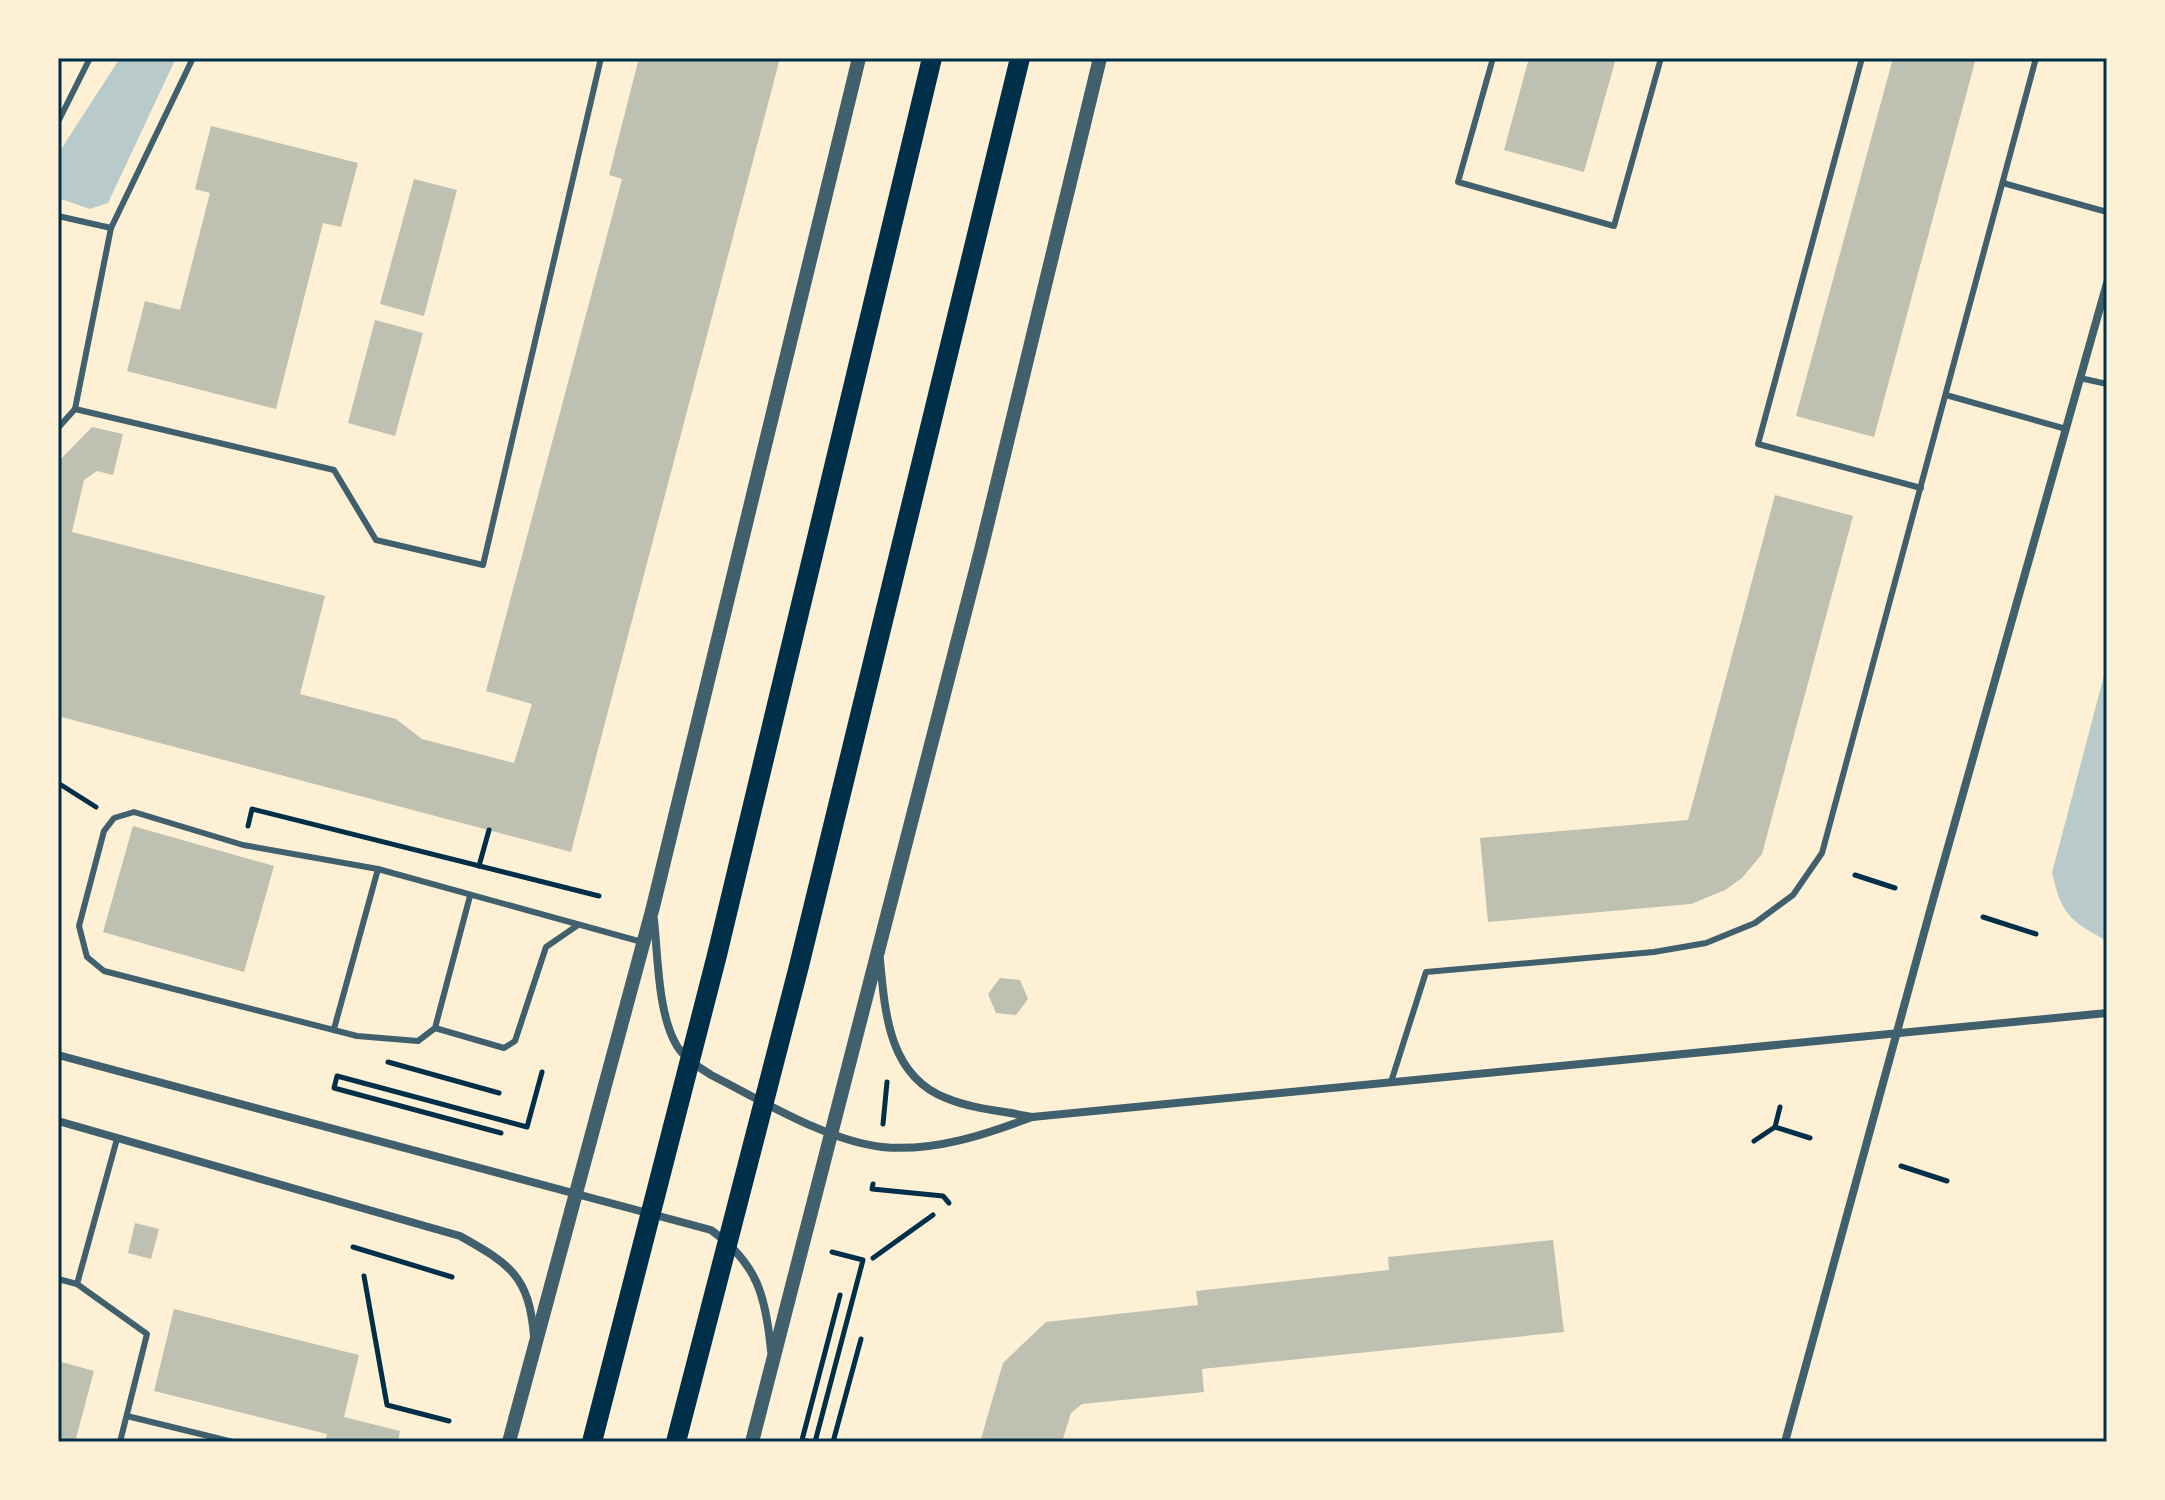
<svg xmlns="http://www.w3.org/2000/svg" width="2165" height="1500" font-family="Ubuntu,sans-serif">
<rect width="100%" height="100%" fill="#fdf0d5"/>
<g fill="#b9caca">
<polygon points="120,58 176,58 108,203 90,209 58,198 58,154"/>
<path d="M 2107,664 L 2107,941 C 2069,920 2062,915 2052,873 Z"/>
</g>
<g fill="#bec0b2">
<polygon points="639,58 780,58 571,852 58,716 58,462 92,427 123,434 113,475 97,471 84,480 72,532 325,596 300,694 396,719 422,739 514,763 532,704 486,691 622,179 609,175"/>
<polygon points="1529,58 1616,58 1584,172 1504,150"/>
<polygon points="1893,58 1976,58 1874,437 1796,416"/>
<polygon points="211,126 358,163 341,227 323,223 276,409 127,371 145,301 180,310 210,193 195,189"/>
<polygon points="414,179 457,190 424,316 380,304"/>
<polygon points="375,320 423,333 395,436 348,423"/>
<polygon points="1775,495 1853,516 1762,854 1742,878 1725,890 1691,904 1488,922 1480,838 1688,820"/>
<polygon points="133,826 274,866 244,972 103,932"/>
<polygon points="1000,978 1020,980 1028,999 1016,1015 996,1013 988,994"/>
<polygon points="135,1223 159,1229 151,1259 128,1253"/>
<polygon points="1553,1240 1564,1332 1202,1369 1204,1392 1082,1404 1071,1413 1062,1442 980,1442 1003,1363 1046,1322 1198,1305 1196,1291 1389,1270 1388,1257"/>
<polygon points="174,1309 359,1355 344,1417 400,1431 398,1442 325,1442 327,1434 154,1391"/>
<polygon points="58,1361 94,1371 75,1442 58,1442"/>
</g>
<g fill="none" stroke-linecap="round" stroke-linejoin="round">
<g stroke="#003049" stroke-width="5">
<polyline points="58,783 96,807"/>
<polyline points="248,826 252,809 599,896"/>
<polyline points="479,866 489,830"/>
<polyline points="1855,875 1895,888"/>
<polyline points="1983,917 2036,934"/>
<polyline points="388,1062 499,1093"/>
<polyline points="1780,1107 1775,1127 1810,1138"/>
<polyline points="883,1124 887,1082"/>
<polyline points="501,1133 334,1088 337,1076 527,1127 542,1072"/>
<polyline points="1754,1141 1775,1127"/>
<polyline points="1901,1166 1947,1181"/>
<polyline points="873,1184 872,1189 943,1196 949,1203"/>
<polyline points="353,1247 452,1277"/>
<polyline points="873,1258 933,1215"/>
<polyline points="364,1276 387,1405 449,1421"/>
<polyline points="811,1442 802,1440 840,1295"/>
<polyline points="815,1442 863,1260 832,1252"/>
<polyline points="833,1442 861,1339"/>
</g>
<g stroke="#3f606c" stroke-width="6">
<polyline points="1493,58 1458,182 1614,226 1661,58"/>
<polyline points="1862,58 1758,444 1921,488"/>
<polyline points="58,122 90,58"/>
<polyline points="2003,183 2107,212"/>
<polyline points="58,216 111,228 75,409 58,428"/>
<polyline points="111,228 193,58"/>
<polyline points="2080,378 2107,384"/>
<polyline points="1946,395 2066,429"/>
<polyline points="75,409 334,470 376,540 483,565 601,58"/>
<polyline points="470,896 435,1028 418,1041 357,1036 104,971 87,957 79,926 104,831 114,818 134,812 243,845 378,869 642,942"/>
<polyline points="435,1028 504,1048 515,1041 546,947 578,925"/>
<polyline points="334,1029 378,869"/>
<polyline points="1391,1082 1426,972 1654,952 1706,943 1755,923 1793,895 1822,853 2036,58"/>
<polyline points="58,1279 77,1284 147,1334 120,1442"/>
<polyline points="77,1284 117,1139"/>
<polyline points="127,1416 233,1442"/>
</g>
<g stroke="#3f606c" stroke-width="8">
<path d="M 654,920 C 658,957 658,1015 677,1046 C 685,1059 699,1067 711,1075 C 761,1100 827,1141 882,1147 C 934,1152 984,1135 1032,1117 L 2107,1013"/>
<path d="M 880,960 C 885,1013 889,1076 946,1098 C 972,1109 1004,1111 1032,1117"/>
<path d="M 58,1055 L 711,1230 C 757,1263 766,1296 771,1351"/>
<path d="M 58,1121 L 460,1236 C 510,1264 529,1276 534,1336"/>
<polyline points="1785,1442 1933,900 2107,283"/>
</g>
<g stroke="#3f606c" stroke-width="14">
<polyline points="509,1442 653,907 859,58"/>
<polyline points="752,1442 981,550 1100,58"/>
</g>
<g stroke="#003049" stroke-width="20">
<polyline points="592,1442 717,955 932,58"/>
<polyline points="676,1442 799,966 1020,58"/>
</g>
</g>
<rect width="2165" height="1500" fill="none" stroke="#fdf0d5" stroke-width="120"/>
<rect x="60" y="60" width="2045" height="1380" fill="none" stroke="#003049" stroke-width="3"/>
</svg>
